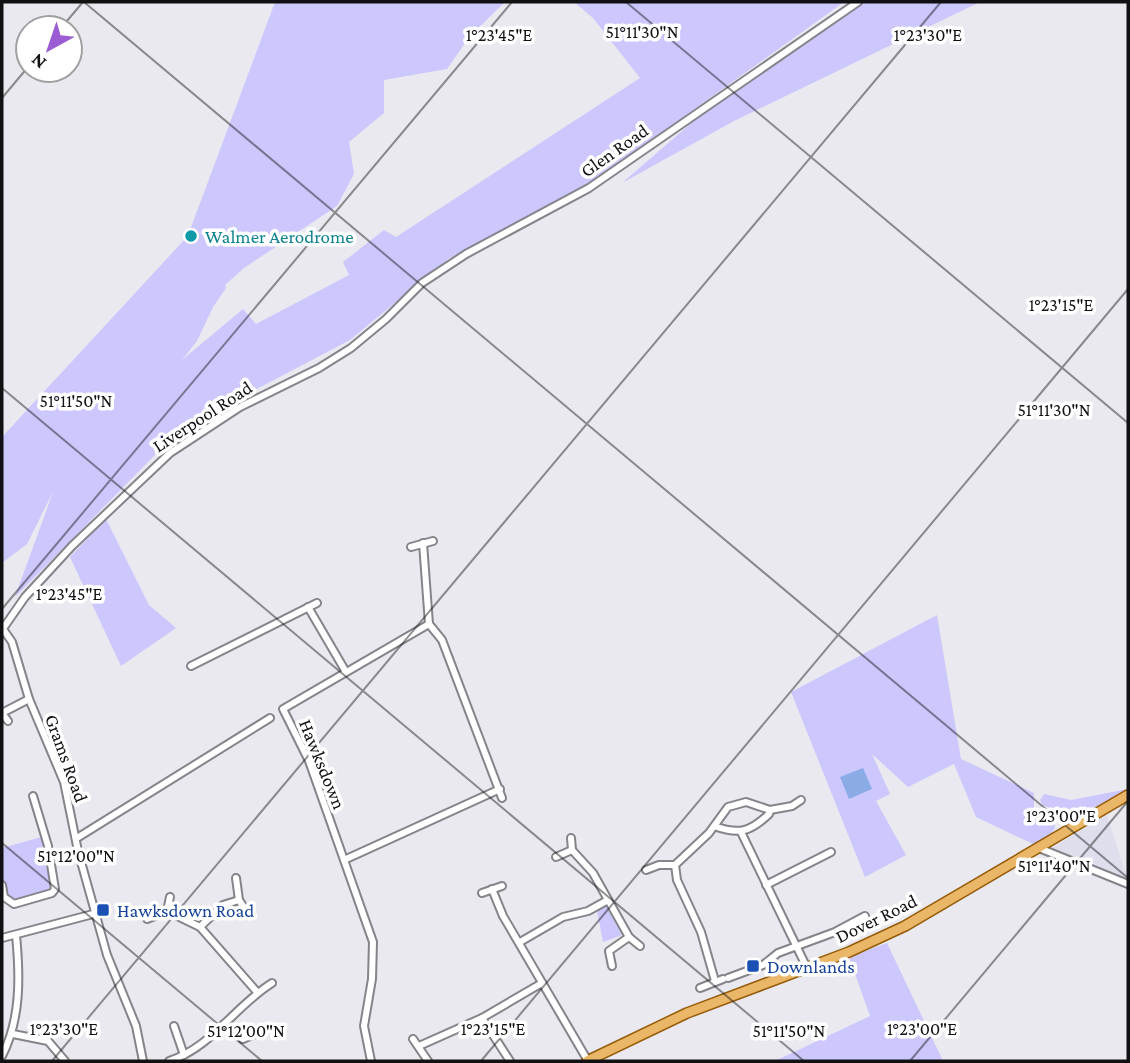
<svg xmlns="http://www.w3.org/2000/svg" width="1130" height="1063" font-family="'Crimson Pro',serif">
<rect width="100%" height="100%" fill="#eae9f0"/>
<polygon fill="#dedeec" points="1107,815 1127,878 1063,856 1052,848"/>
<g fill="#ccc7fc">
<polygon points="275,2 505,2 470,36 447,69 384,80 384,113 349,142 354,174 337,206 244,268 225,285 226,288 213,307 197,341 182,360 243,309 256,324 349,275 343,262 384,230 396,237 640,78 593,18 574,2 844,2 587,186 448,259 350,340 240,398 155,455 15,597 53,492 27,544 2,563 2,437 186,238 191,243 198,237 190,230"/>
<polygon points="862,2 980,2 734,121 622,183 696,119"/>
<polygon points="106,519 149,605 176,628 121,666 70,557"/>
<path d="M 937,615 L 961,759 L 1034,793 L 1034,815 C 1067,814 1057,837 1033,844 L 976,817 L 954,764 L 908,787 L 872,754 L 890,794 L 876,801 L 906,855 L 865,877 L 791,692 Z"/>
<path d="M 1128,789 L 1074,821 C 1061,821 1056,807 1043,806 L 1040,800 L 1044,794 L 1071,800 Z"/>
<polygon points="45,836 55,889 10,903 2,885 2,848"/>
<polygon points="606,906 622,935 603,942 597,911"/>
<polygon points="887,943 943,1061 775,1061 870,1016 849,957"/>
</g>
<polygon fill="#8babe6" points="863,768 872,789 849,799 840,777"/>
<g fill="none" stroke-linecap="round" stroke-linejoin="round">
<defs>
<g id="street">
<polyline points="423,543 429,624 442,640 502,798"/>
<polyline points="411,547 433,541"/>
<polyline points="308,607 346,672"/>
<polyline points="3,629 12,642 29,699 64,782 78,851 107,955 136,1026 143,1061"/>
<polyline points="2,630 25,597 72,546 170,453 240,407 319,368 351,348 386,319 422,283 466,254 589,188 858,2"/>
<polyline points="191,666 317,603"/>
<polyline points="8,721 2,713 29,699"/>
<polyline points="770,810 792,806 801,800"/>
<path d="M 714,826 C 739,835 750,832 769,814 L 770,810 L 746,802 L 728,807 L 709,833 L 675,865 L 677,880 L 701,932 L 715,981"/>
<polyline points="741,832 807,968"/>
<polyline points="77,838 270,718"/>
<polyline points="571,838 572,850 593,873 629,937 640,946"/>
<polyline points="1039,848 1128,884"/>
<polyline points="556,857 572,850"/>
<polyline points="344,860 500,789"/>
<polyline points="646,870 659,865 675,865"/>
<polyline points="236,878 239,900 247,912"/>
<polyline points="2,885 4,897 14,904 52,893 55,889 48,846 33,796"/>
<polyline points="766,885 831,852"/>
<polyline points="492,889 503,916 588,1061"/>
<polyline points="482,893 502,886"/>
<polyline points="167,911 170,897"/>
<polyline points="147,919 167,911 200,927 257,992"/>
<polyline points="200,927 223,905 239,900"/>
<polyline points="2,938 97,913"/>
<polyline points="520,942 563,917 588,911 608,900"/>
<polyline points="612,966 609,951 629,937"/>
<polyline points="728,978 763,965 778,953 835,932 865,916"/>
<polyline points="700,988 723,979"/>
<polyline points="482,1018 510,1061"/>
<polyline points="224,1024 243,1039"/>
<polyline points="174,1026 184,1055"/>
<polyline points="13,1034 48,1041 65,1061"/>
<polyline points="243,1039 269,1028"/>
<polyline points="413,1039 428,1061"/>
<polyline points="419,1046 482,1018 542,983"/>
<path d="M 2,1056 C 21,1019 20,976 16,935"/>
<path d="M 169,1061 C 211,1048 235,1006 272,983"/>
<polyline points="371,1061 364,1026 372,979 373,942 309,761 283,709 429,624"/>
</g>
<polyline id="primary" points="587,1061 687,1013 849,952 905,926 1128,795"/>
</defs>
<use href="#street" stroke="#84848a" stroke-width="10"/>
<use href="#primary" stroke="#955c08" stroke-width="12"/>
<use href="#street" stroke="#fff" stroke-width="6"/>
<use href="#primary" stroke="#eab667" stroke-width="9"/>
</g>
<path fill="none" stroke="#111113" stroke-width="2" stroke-opacity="0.45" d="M 84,2 L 1128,878M 626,2 L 1128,423M 61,28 L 83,2M 2,98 L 28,67M 2,388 L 804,1061M 2,609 L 512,2M 2,843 L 262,1061M 52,1061 L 941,2M 481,1061 L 1128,289M 910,1061 L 1128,801"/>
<circle fill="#0f9aa8" stroke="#fff" stroke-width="2.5" cx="191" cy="236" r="7"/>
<g fill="#1a4fb4" stroke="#fff" stroke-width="2.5">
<rect x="96" y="903" width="14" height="14" rx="3.5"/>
<rect x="746" y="959" width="14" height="14" rx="3.5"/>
</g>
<g text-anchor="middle" stroke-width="7" stroke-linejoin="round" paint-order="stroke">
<g font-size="19" fill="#111113" stroke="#fff">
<text transform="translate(614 150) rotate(-35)" y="7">Glen Road</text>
<text transform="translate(202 416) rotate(-33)" y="7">Liverpool Road</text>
<text transform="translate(67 758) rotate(70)" y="7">Grams Road</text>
<text transform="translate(323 764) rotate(68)" y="7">Hawksdown</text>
<text transform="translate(876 918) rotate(-26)" y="7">Dover Road</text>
</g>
<g font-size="19" fill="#0d838f" stroke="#fff" text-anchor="start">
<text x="205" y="243">Walmer Aerodrome</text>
</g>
<g font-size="19" fill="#164399" stroke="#fff" text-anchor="start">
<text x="117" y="917">Hawksdown Road</text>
<text x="767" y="973">Downlands</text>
</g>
</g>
<g font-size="18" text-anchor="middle" fill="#111113" stroke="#fff" stroke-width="7" stroke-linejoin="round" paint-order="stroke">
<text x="642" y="38">51°11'30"N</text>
<text x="499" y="41">1°23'45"E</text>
<text x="928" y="41">1°23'30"E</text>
<text x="1061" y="311">1°23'15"E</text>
<text x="76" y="407">51°11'50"N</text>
<text x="1054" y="416">51°11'30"N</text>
<text x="69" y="600">1°23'45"E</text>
<text x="1061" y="822">1°23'00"E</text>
<text x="76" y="862">51°12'00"N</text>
<text x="1054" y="872">51°11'40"N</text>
<text x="64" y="1035">1°23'30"E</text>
<text x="493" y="1035">1°23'15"E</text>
<text x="922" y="1035">1°23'00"E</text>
<text x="246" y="1037">51°12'00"N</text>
<text x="789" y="1037">51°11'50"N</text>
</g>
<rect width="1130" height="1063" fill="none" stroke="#111113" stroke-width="7"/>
<g transform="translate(49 49) rotate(220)"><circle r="33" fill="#ffffff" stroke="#a0a0a1" stroke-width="2"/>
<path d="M0-5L12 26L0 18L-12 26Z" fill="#9b5cd3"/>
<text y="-10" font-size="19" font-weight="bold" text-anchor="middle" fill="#111113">N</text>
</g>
</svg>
